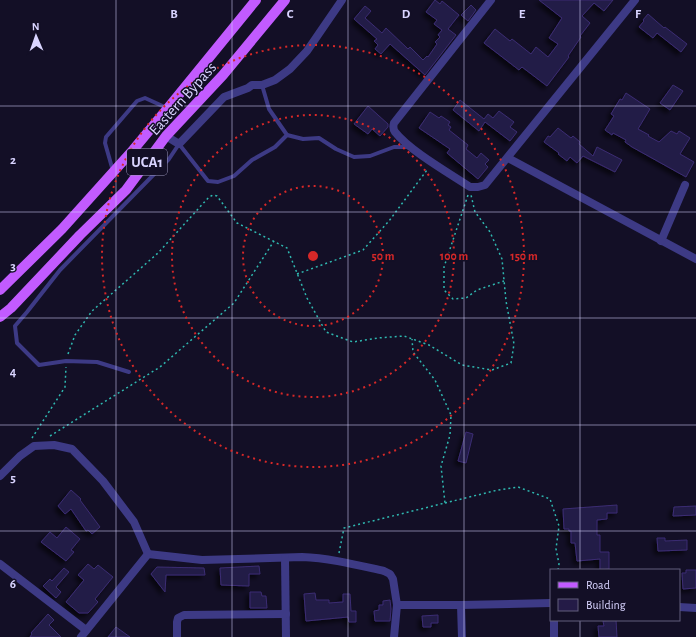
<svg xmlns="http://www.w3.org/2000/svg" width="696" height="637" font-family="'Alegreya Sans',sans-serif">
<defs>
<filter id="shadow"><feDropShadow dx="-3.5" dy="3.5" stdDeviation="2" flood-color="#0009"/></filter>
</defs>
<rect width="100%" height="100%" fill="#130f26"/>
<g fill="#241b47" stroke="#3b2d73" filter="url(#shadow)">
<polygon points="435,0 440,4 442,1 459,15 448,29 456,35 425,75 390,44 381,54 375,49 378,45 374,41 377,39 354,19 365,6 371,11 365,18 382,33 386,28 408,49 410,47 423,60 427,56 428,57 437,44 435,42 440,37 438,35 442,30 434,24 437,20 426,12"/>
<polygon points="539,0 613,0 604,11 594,3 582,16 590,23 580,36 581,37 568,56 569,57 547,86 522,67 519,70 484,43 495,29 510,41 512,39 531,54 536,47 548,57 558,44 549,38 562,18"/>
<polygon points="471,5 476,10 468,21 461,15"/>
<polygon points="648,14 664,28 665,27 687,44 681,52 657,33 653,38 639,27 644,21 643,20"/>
<polygon points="673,85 683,91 670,110 660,103"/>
<polygon points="626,93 650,109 638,129 649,135 648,136 659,142 671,131 677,134 679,131 690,138 680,154 694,162 686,177 632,147 625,142 626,140 613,133 612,135 605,130 614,116 611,114 620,99 622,100"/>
<polygon points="460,100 484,119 488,114 493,118 499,111 514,122 510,127 517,132 510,141 485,122 479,131 453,110"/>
<polygon points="368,106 388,124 388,127 380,136 372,129 368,134 354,124"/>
<polygon points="430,112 439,118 441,116 450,122 448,125 451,127 449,130 468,145 466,149 477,158 481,153 489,160 485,164 488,167 478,179 447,153 450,149 419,128"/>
<polygon points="558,128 571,138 573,136 580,142 579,144 593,156 597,147 622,160 615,172 583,156 577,163 570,157 567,161 558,154 559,153 544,142 548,136 550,137"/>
<polygon points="466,432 473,434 466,463 458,461"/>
<polygon points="71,490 81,499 80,500 100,527 92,534 88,530 86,531 71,509 65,514 58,506"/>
<polygon points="617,505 617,513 607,513 607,519 597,520 597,535 600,535 600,552 609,552 609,569 600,570 600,559 577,561 575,543 571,543 571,531 569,531 569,529 564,529 563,509"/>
<polygon points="696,506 696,515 673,516 674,507"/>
<polygon points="66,527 80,539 71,550 74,552 66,561 41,542 50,532 57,538"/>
<polygon points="657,538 665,538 665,541 687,540 687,550 658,551"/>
<polygon points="88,564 94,569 98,565 113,577 95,599 98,602 88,613 79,613 66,602 84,580 78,575"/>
<polygon points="259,566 260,574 249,574 249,586 221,585 220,568"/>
<polygon points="157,567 204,568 205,575 166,575 165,592 151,574"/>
<polygon points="64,568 69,572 56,587 61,592 56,598 43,586 50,579 52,581"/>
<polygon points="686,570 696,570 696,588 683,589 682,573 686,573"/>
<polygon points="250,592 261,592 262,596 266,596 267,608 250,608"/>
<polygon points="315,593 316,600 329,600 329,603 343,602 343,594 350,594 351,611 356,611 356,622 349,622 348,617 306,621 304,594"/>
<polygon points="390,600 391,609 390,621 375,621 374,611 379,610 379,605 383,605 383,601"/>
<polygon points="48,614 54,620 49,625 61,637 30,637 32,634 31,633"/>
<polygon points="438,615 438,623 431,623 431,627 423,627 422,616"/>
<polygon points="616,620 617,637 599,637 598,626 604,626 603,621"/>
<polygon points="116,627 130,637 108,637"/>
</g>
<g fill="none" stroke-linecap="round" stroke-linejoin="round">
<g stroke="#2fb8b0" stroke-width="1.5" stroke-dasharray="2 3" stroke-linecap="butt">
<polyline points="468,195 444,267 444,290 453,299 466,298 477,290 504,281"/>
<polyline points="297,274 363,250 389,221 427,170"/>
<polyline points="68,354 75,335 92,311 158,253 209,197 213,195 217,196 237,223 287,248 307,298 326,332 353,342 378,338 404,336 429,345 462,365 492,370 511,363 514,344 506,301 502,259 490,232 475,212 471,195"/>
<polyline points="50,436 160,367 234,303 274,241"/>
<polyline points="32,438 65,387 66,367"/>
<polyline points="445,503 498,490 518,487 550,499 559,526 556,549 559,564 558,570"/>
<polyline points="339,553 344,528 445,503 441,466 450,435 451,415 435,380 413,352 412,339"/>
</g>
<g stroke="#3d3a85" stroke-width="4">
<polyline points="287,135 303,139 319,138 336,149 354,157 370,156 394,147 409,147"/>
<polyline points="113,171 105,143 106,137 137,101 145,98 167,108"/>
<polyline points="129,372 97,362 66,361 39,365 17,343 15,326 27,312 60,270 169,159 179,144 208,181 218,182 234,176 252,160 275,147 287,135 269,109 262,85"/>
</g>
<g stroke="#3d3a85" stroke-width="8">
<path d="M 491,0 L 394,123 C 393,126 393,129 395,132 C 410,151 449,173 470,187 L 478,187 L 485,185 L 635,0"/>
<polyline points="166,136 179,144 224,97 248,88 252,85 262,85 275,80 290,69 307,51 342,0"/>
<polyline points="508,158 696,259"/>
<polyline points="661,241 685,185"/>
<polyline points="0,476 20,456 34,446 54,445 72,449 103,481 134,522 148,554"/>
<path d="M 148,554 L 202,560 L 302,557 C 330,558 357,565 384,571 L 390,574 L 393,579 L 397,605"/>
<polyline points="285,558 286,637"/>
<polyline points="0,564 86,630"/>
<polyline points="461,605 462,637"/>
<polyline points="679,607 696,608"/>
<polyline points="554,620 554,637"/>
<polyline points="81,637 148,554"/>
<polyline points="177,637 177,622 178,618 184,615 286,614"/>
<polyline points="394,637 397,605 461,605 551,603"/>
</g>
<g stroke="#c25bff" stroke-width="10">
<polyline points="0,290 62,229 133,150 168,108 256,0"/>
<polyline points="0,317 11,308 80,235 126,190 166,136 223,75 285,0"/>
</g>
</g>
<path fill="none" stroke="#d9d4ff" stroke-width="1" stroke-opacity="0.55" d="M 116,0 L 116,637M 232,0 L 232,637M 348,0 L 348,637M 464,0 L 464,637M 580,0 L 580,570M 0,106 L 696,106M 0,212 L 696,212M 0,318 L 696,318M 0,425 L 696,425M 0,531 L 696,531M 580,620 L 580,637"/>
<g fill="none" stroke="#d62828" stroke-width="2" stroke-dasharray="2 4">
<circle cx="313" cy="256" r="70"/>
<circle cx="313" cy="256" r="141"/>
<circle cx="313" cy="256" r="211"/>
</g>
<g text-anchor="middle" stroke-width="3" stroke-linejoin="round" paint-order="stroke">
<rect fill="#130f26" stroke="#9e99be" stroke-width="1" x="127" y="149" width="40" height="26" rx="3"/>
<g font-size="15" font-weight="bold" fill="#d9d4ff">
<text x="147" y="167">UCA1</text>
</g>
<g font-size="16" fill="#d9d4ff" stroke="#130f26">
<text transform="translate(182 98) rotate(-48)" y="6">Eastern Bypass</text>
</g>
</g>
<g font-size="13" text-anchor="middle" font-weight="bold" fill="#d9d4ff" stroke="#130f26" stroke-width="3" stroke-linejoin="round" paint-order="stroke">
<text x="174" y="18">B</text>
<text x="290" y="18">C</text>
<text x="406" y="18">D</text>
<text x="522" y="18">E</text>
<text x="638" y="18">F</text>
<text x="13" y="164">2</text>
<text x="13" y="270">3</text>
<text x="13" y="376">4</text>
<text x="13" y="482">5</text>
<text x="13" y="588">6</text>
</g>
<circle cx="313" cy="256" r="6" fill="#d62828" stroke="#130f26" stroke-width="2"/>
<g font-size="12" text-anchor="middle" font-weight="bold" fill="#d62828" stroke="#130f26" stroke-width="3" stroke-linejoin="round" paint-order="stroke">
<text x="383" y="260">50 m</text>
<text x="454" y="260">100 m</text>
<text x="524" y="260">150 m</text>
</g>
<rect x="550" y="569" width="130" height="52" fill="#130f26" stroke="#625e7d"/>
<rect x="558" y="582" width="20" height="6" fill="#c25bff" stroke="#625e7d"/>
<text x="586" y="589" font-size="12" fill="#d9d4ff">Road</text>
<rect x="558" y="599" width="20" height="12" fill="#241b47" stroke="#625e7d"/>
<text x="586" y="609" font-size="12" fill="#d9d4ff">Building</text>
<g transform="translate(36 36) rotate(358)" stroke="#130f26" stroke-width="3" paint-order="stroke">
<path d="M0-3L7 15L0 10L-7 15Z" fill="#d9d4ff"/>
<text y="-6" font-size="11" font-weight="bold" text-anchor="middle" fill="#d9d4ff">N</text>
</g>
</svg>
